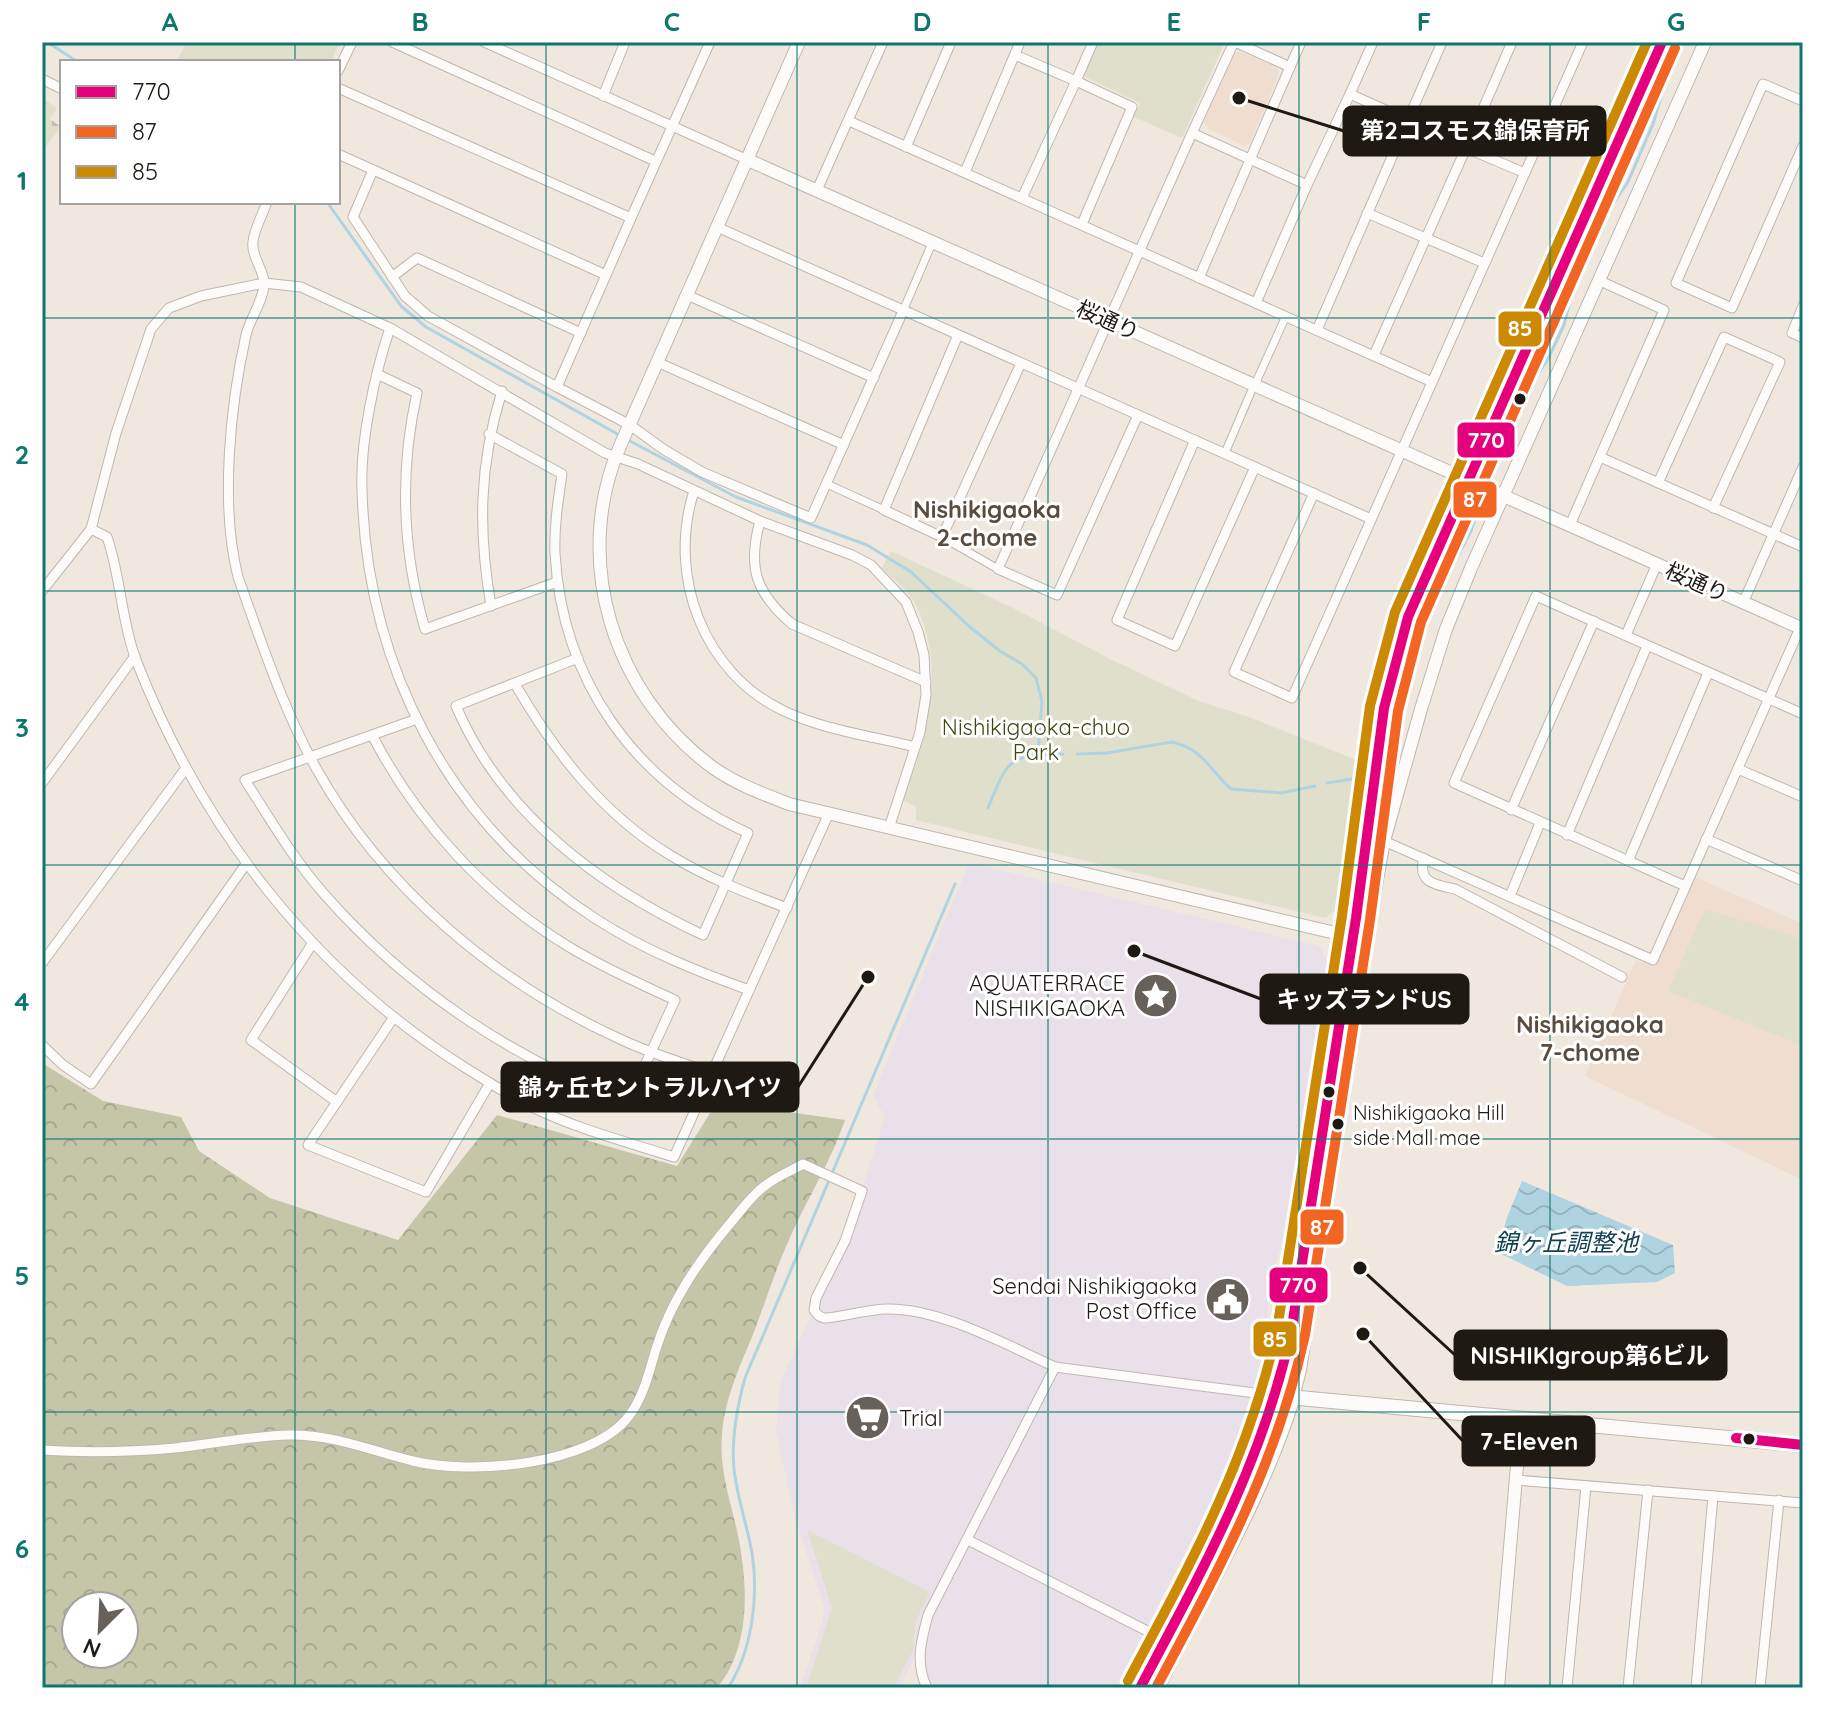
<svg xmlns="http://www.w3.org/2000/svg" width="1845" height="1730" font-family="Quicksand,'Noto Sans JP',sans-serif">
<defs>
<pattern id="forest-crowns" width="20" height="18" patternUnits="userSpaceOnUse" patternTransform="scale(2)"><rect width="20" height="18" fill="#c5c5a8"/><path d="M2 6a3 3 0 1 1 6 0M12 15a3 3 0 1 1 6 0" fill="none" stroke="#a9a990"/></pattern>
<pattern id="cemetery-stones" width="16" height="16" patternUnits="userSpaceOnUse" patternTransform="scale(2)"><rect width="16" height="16" fill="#e0dfcb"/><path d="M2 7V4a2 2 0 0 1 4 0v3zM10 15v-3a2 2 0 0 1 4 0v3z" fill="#c0bfad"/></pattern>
<pattern id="water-waves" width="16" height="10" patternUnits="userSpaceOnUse" patternTransform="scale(2)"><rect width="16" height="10" fill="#b0d3e2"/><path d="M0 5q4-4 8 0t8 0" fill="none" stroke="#97b5c1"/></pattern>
</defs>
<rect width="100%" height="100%" fill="#f0e7df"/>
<polygon fill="#e9e0e9" points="969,863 1319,946 1329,964 1281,1248 1270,1279 1265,1350 1256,1383 1252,1416 1221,1483 1115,1688 927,1688 919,1650 899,1688 800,1688 823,1621 824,1606 795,1517 776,1432 780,1383 845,1241 885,1117 873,1096"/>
<g fill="#efdecf">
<polygon points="1238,51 1276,66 1279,73 1250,143 1245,146 1209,129 1203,122 1232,57"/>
<polygon points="1695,877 1803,924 1803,1180 1585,1076 1636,960 1655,967"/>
</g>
<g fill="#e0dfcb">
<polygon points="187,42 340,42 331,62 176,62"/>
<polygon points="1096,42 1225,42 1182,138 1134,117 1140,103 1083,76"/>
<path d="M 891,551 L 1013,608 L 1112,660 L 1199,701 L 1246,716 L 1364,763 L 1338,908 L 1325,918 L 916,820 L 916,807 L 903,800 C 926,737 947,670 916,605 C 909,591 894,579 882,568 Z"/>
<polygon points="1705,909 1803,939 1803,1046 1668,991"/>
<polygon points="807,1530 930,1592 915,1623 913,1651 893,1688 806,1688 832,1608"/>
</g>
<path fill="url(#forest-crowns)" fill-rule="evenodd" d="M 42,1063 L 103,1101 L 181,1117 L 199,1151 L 270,1198 L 398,1240 L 497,1115 L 677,1166 L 717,1102 L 845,1120 C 831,1161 809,1196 791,1235 C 776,1268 765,1303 752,1337 C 739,1368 724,1401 722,1435 C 719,1469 730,1499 737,1531 C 748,1581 752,1646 717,1688 L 42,1688 ZM 76,1606 L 124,1606 L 124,1654 L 76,1654 Z"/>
<polygon fill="url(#cemetery-stones)" points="42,98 57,108 50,119 61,127 42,151"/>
<polygon fill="url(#water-waves)" points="1522,1181 1673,1245 1675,1273 1657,1282 1567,1286 1499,1253 1506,1220"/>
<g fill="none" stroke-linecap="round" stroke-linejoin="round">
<g stroke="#b0d3e2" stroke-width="3">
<polyline points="47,42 78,62"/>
<polyline points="327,202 401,306 426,327 621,436"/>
<polyline points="628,440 736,497 867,545 911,572 970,627 1000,651 1022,664 1036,678 1042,701 1038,754"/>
<polyline points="1487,485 1519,400 1547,361 1564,325 1572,292 1596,229 1628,182 1653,124 1665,83 1683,42"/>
<polyline points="1388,752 1391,750 1412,648 1430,609 1471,531 1484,493"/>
<path d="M 1077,754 L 1107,753 L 1172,742 C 1203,749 1209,769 1231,789 L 1281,793 L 1315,786"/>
<polyline points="1327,783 1352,779 1357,775"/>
<path d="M 988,808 C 1008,759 1008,755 1063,754"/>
<path d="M 728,1688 C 752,1651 759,1597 752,1553 C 747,1525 737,1497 734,1469 C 731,1438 737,1407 745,1378 L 955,884"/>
</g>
<defs>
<g id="pedestrian">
<polyline points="903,311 930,248"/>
<polyline points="1257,380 1286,316"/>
<polyline points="1225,453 1251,392"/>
<polyline points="827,484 884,510"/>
<polyline points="942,537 998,569"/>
</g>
<g id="minor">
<polyline points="392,42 655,161"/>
<polyline points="484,42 748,160"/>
<polyline points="1235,42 1290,67 1301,42"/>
<polyline points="1373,42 1350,94 1408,120 1442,42"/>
<polyline points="1512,42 1466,148 1525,173"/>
<polyline points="1015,55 1076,81 1022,198"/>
<polyline points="338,71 352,42"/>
<polyline points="42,79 62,89"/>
<polyline points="338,88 631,218 557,387 630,425 663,449 702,472 811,518 903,311"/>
<polyline points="603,96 625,42"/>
<polyline points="1803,101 1763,84 1676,283 1732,308 1803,146"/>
<polyline points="849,121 1432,382"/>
<polyline points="1192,133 1234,42"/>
<polyline points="906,147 951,42"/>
<polyline points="338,154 606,275"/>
<polyline points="373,170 353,217 405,296 428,316 557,387"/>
<polyline points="965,172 1020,42"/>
<polyline points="1307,185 1350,94"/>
<polyline points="817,190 883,42"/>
<path d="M 267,202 C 263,214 254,229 253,242 C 251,256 264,270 264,283 C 264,300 250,318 246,335 C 230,406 220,506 238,577 C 261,641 283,709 316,768 C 382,887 496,983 620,1039 C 649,1053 681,1062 711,1073"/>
<polyline points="1367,213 1484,263"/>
<polyline points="631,218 710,42"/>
<polyline points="1082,224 1132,107 1076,81 1093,42"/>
<polyline points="717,227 1371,519"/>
<polyline points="392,277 417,258 581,333"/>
<polyline points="1199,278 1290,67"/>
<polyline points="687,295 874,378"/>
<polyline points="1803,306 1792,333 1803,338"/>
<path d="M 390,328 C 375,373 360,441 362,489 C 366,664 447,823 596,919 C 644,950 696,971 749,990"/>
<polyline points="1317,330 1408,120"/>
<polyline points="958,335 884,510 942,537 1021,363"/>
<polyline points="1374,355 1466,148"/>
<polyline points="657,362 844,445"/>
<path d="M 377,374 L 417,393 C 399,473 402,550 425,629 L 557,582"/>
<polyline points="1138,415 1057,595 998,569 1192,133 1307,185 1256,303"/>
<path d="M 489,434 L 562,474 C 558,501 554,527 555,553 C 562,680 634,782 748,833 L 703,935 C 600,887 502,814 456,706 L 578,658"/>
<polyline points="1195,440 1117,620 1175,646 1255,467"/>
<polyline points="1600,457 1803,547"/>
<polyline points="1658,483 1724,337 1780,362 1713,508"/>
<path d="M 694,491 C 667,575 703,673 784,711 C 824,730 872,736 915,747"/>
<polyline points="1314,493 1234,672 1292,698 1583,42"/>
<path d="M 760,521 C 747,568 756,593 792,624 L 926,682"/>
<polyline points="1570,525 1664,310 1598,280"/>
<path d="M 91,529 L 107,537 C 121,577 121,620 136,660 C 202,829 314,974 469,1070 C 490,1083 510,1096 532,1107 C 577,1129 627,1142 674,1157 L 829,813"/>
<polyline points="42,591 91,529 116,433 151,329 169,308 201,296 264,283 301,287 390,328 605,453 638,464 760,521 852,555 871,565 906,602 918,632 924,655 926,695 920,732 889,828"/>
<polyline points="1743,603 1803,467"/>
<path d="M 491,606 C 478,530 479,465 502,391"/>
<polyline points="1626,635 1657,564"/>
<path d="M 515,684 C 554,751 602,814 670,855 C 707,878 747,893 787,908"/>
<path d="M 372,735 C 417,822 487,898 571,948 C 604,968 640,984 675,1000 L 628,1102 C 512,1059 407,988 325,895 C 294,860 270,819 245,780 L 417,719"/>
<polyline points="1738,769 1803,797"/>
<polyline points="42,783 135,656"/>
<polyline points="1511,810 1594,621"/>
<polyline points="1567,835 1647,646"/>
<polyline points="1706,839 1803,881"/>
<polyline points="1384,841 1653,960 1800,628"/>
<path d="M 1424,858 C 1417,883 1436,885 1455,889 L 1622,977"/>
<polyline points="1628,861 1708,673"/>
<polyline points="1685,886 1454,783 1536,596 1803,714"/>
<polyline points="1510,896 1540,823"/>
<polyline points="312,944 251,1040 337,1102"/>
<polyline points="42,963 186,768"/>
<polyline points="394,1017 308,1145 426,1192 490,1083"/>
<polyline points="42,1045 63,1065 91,1084 246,864"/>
<path d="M 42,1450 C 86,1453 131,1452 175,1448 C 212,1444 251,1436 289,1435 C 333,1434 371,1451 413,1461 C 469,1475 591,1466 629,1416 C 644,1396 649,1372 656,1349 C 671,1300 700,1259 733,1220 C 743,1208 753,1194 766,1185 C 777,1176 791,1171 803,1164 L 862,1191 L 845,1241 L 816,1298 L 814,1310 C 818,1315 818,1316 824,1318 C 829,1319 873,1309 885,1309 C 938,1307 1007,1345 1055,1367"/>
<polyline points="1516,1480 1803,1503"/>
<polyline points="968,1540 1165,1640"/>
<path d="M 927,1688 C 915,1663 921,1641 928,1615 L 1055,1367 L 1278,1396"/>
<polyline points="1567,1688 1586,1486"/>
<polyline points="1628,1688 1648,1490"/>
<polyline points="1696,1688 1713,1496"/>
<polyline points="1760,1688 1779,1500"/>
</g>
<g id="tertiary">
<path d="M 799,42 L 620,446 C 571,560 613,694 712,767 C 736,784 763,794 789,804 L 1365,940"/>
<polyline points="748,160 1803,629"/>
<polyline points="1278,1396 1291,1333 1356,918 1384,708 1408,617 1662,42"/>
<polyline points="1293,1397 1300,1370 1361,968 1384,841 1421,709 1446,629 1471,568 1705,42"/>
<polyline points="1498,1688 1521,1419"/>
</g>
<g id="secondary">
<path d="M 1140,1688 C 1190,1593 1246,1499 1278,1396 L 1803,1445"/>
<path d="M 1157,1688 C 1204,1592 1261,1500 1293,1397"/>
</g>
</defs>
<use href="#pedestrian" stroke="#beb7b1" stroke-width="9"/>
<use href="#minor" stroke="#beb7b1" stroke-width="11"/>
<use href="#tertiary" stroke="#beb7b1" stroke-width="14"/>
<use href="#secondary" stroke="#beb7b1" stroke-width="16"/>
<use href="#pedestrian" stroke="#fdfbfa" stroke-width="7"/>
<use href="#minor" stroke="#fdfbfa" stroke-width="9"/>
<use href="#tertiary" stroke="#fdfbfa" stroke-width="12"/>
<use href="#secondary" stroke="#fdfbfa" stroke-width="14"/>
<defs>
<g id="bus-1">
<polyline points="1736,1438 1803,1445"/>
<path d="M 1140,1688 C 1203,1569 1261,1466 1291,1333 L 1356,918 L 1384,708 L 1408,617 L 1662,42"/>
</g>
<path id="bus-2" d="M 1156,1688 C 1218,1571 1276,1466 1305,1335 L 1370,920 L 1398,711 L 1421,622 L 1675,48"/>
<path id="bus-3" d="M 1128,1681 C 1190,1565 1248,1461 1277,1330 L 1342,916 L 1370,706 L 1395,612 L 1647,42"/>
</defs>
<use href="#bus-1" stroke="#fff" stroke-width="16"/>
<use href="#bus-2" stroke="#fff" stroke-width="16"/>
<use href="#bus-3" stroke="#fff" stroke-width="16"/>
<use href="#bus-1" stroke="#e5007d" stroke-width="10"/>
<use href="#bus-2" stroke="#f26522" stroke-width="10"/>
<use href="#bus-3" stroke="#cc8a04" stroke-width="10"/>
</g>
<path fill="none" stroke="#0f766e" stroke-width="2" stroke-opacity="0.55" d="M 295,42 L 295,62M 546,42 L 546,1688M 797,42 L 797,1688M 1048,42 L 1048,1688M 1299,42 L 1299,1688M 1550,42 L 1550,1688M 295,202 L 295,1688M 42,318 L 1803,318M 42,591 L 1803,591M 42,865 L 1803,865M 42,1139 L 1803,1139M 42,1412 L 1803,1412"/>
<defs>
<symbol id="sight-disc" viewBox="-11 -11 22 22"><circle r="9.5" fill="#68615b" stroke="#fff"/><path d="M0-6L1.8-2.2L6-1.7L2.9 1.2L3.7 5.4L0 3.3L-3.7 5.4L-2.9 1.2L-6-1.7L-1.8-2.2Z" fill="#fff"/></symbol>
<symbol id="civic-disc" viewBox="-11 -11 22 22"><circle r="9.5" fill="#68615b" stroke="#fff"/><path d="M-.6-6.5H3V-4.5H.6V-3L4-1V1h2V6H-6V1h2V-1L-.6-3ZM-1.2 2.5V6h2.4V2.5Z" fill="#fff"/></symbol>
<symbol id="supermarket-disc" viewBox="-11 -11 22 22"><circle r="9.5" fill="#68615b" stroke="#fff"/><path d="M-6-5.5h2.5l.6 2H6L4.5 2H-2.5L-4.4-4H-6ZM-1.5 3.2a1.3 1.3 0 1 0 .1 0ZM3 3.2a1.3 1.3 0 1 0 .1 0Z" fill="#fff"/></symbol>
</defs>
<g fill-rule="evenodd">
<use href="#sight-disc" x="1130" y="970" width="51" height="51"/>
<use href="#civic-disc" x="1202" y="1274" width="51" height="51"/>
<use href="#supermarket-disc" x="842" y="1392" width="51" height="51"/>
</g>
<g fill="#1f1914" stroke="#fff" stroke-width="3">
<circle cx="1520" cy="399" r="7"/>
<circle cx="1329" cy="1092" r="7"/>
<circle cx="1338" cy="1124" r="7"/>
<circle cx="1749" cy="1439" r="7"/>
</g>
<g text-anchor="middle" stroke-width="6" stroke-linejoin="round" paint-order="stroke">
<g font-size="20" fill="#1f1914" stroke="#fff" text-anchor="start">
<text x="1353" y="1120">Nishikigaoka Hill<tspan x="1353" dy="25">side Mall mae</tspan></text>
</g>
<g font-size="22" fill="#1f1914" stroke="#fff">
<text transform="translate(1108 320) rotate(24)" y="8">桜通り</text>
<text transform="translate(1697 582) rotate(24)" y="8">桜通り</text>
</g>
<g font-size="22" fill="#3f460e" stroke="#fff">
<text x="1036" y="735">Nishikigaoka-chuo<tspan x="1036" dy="25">Park</tspan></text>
</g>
<g font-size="22" fill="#1f1914" stroke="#fff" text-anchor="end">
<text x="1125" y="991">AQUATERRACE<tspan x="1125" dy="25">NISHIKIGAOKA</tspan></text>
<text x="1197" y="1294">Sendai Nishikigaoka<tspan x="1197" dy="25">Post Office</tspan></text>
<text x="899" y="1426" text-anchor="start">Trial</text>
</g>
<g font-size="24" font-weight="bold" fill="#594b3e" stroke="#fff">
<text x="987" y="518">Nishikigaoka<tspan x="987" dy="28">2-chome</tspan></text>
<text x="1590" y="1033">Nishikigaoka<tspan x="1590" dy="28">7-chome</tspan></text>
</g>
<g font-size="24" font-style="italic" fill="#114051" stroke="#fff">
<text x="1566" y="1251">錦ヶ丘調整池</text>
</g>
</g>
<path fill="none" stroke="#1f1914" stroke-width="3" d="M1239 98L1344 131M1134 951L1261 999M868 977L798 1087M1360 1268L1455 1355M1363 1334L1463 1441"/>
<g fill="#1f1914" stroke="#fff" stroke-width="3">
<circle cx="1239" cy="98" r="8"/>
<circle cx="1134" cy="951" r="8"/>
<circle cx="868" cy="977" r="8"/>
<circle cx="1360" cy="1268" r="8"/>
<circle cx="1363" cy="1334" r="8"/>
</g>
<g fill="#1f1914" stroke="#1f1914" stroke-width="3">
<rect x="1344" y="107" width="261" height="48" rx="8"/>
<rect x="1261" y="975" width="207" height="48" rx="8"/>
<rect x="502" y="1063" width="296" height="48" rx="8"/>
<rect x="1455" y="1331" width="271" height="48" rx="8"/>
<rect x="1463" y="1417" width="131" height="48" rx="8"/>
</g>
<g font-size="24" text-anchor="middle" font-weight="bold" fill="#fff">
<text x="1475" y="139">第2コスモス錦保育所</text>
<text x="1364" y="1008">キッズランドUS</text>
<text x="650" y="1096">錦ヶ丘セントラルハイツ</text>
<text x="1590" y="1364">NISHIKIgroup第6ビル</text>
<text x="1529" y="1450">7-Eleven</text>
</g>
<g stroke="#fff" stroke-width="3">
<rect x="1497" y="310" width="46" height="38" rx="8" fill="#cc8a04"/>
<rect x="1456" y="421" width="60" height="38" rx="8" fill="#e5007d"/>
<rect x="1452" y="480" width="46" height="39" rx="8" fill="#f26522"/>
<rect x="1299" y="1208" width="46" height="38" rx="8" fill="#f26522"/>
<rect x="1268" y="1266" width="61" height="38" rx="8" fill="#e5007d"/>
<rect x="1252" y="1320" width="46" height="38" rx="8" fill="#cc8a04"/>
</g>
<g font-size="22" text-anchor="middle" font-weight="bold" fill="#fff">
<text x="1520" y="336">85</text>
<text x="1486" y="448">770</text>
<text x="1475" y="507">87</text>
<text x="1322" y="1235">87</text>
<text x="1298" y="1293">770</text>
<text x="1275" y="1347">85</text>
</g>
<rect width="1845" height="1730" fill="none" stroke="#ffffff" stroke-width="88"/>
<rect x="60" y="60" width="280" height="144" fill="#ffffff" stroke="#a5a3a1" stroke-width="2"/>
<rect x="76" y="86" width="40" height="12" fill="#e5007d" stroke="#a5a3a1" stroke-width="2"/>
<text x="132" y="100" font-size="24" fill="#1f1914">770</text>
<rect x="76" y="126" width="40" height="12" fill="#f26522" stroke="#a5a3a1" stroke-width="2"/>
<text x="132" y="140" font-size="24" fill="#1f1914">87</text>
<rect x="76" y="166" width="40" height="12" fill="#cc8a04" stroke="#a5a3a1" stroke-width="2"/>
<text x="132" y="180" font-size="24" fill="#1f1914">85</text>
<g transform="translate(100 1630) rotate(204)"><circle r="38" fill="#ffffff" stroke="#a5a3a1" stroke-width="2"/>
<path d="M0-6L14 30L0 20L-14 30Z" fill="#68615b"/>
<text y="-12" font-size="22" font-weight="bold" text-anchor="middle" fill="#1f1914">N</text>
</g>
<rect x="44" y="44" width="1757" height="1642" fill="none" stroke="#0f766e" stroke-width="3"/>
<g font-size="26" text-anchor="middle" font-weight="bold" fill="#0f766e">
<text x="170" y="31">A</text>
<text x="420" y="31">B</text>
<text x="672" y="31">C</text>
<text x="922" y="31">D</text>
<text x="1174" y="31">E</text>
<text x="1424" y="31">F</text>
<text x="1676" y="31">G</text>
<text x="22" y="190">1</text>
<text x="22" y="464">2</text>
<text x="22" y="737">3</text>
<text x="22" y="1011">4</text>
<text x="22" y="1285">5</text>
<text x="22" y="1558">6</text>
</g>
</svg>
